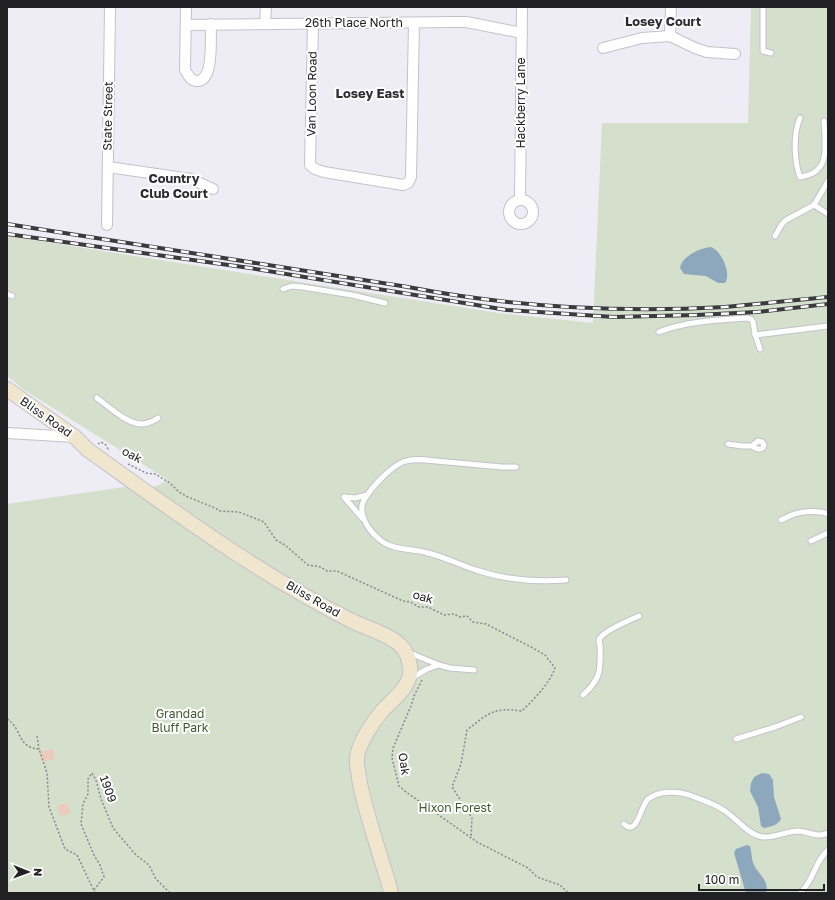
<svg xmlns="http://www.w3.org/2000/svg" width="835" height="900" font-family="'Golos Text',sans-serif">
<rect width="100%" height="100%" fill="#eeedf5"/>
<polygon fill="#d4dfcc" points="751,7 828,7 828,893 7,893 7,504 138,485 146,491 168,480 24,390 7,376 7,236 498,313 593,323 602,123 748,123"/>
<g fill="#8da7bd">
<path d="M 711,247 C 721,250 732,274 725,283 L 718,283 L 706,276 L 684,274 L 680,268 C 682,256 700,248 711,247 Z"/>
<path d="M 762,773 L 769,774 L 773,780 L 774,797 L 781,819 C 778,825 770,827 764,828 L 761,826 L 758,807 L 750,791 L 751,783 L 754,777 Z"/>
<path d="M 747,845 L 750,846 C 752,852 751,859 754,865 C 758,874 770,881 766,893 L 746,893 L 745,890 L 734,853 L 736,849 Z"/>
</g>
<g fill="#edcbbb">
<polygon points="53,749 55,759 43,762 40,752"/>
<polygon points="67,803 70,813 61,816 57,806"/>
</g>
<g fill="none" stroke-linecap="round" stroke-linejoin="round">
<defs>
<g id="lane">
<polyline points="763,7 763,51 771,53"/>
<path d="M 800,118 C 793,134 794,161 800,177 C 832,173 825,145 824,121"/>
<polyline points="814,205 828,214"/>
<polyline points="775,236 782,224 786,220 814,205 828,181"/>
<polyline points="283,289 292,286 302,287 352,295 385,303"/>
<polyline points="7,294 12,296"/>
<path d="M 659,332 C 687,321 719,320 748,318 L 751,319 L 753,322 L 755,334 L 760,349"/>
<polyline points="755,335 828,326"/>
<path d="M 97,398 C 108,406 128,425 143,424 C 149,423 154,421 158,418"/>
<path d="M 728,444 L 742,446 L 752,446 C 756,449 758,450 763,448 L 764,445 L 762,442 L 758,441 L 752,446"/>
<path d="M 516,467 L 502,467 C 480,465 458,463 436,461 C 425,460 413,458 403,462 C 389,468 372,487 364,500 C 357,513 368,530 379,539 C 392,551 412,548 428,553 C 445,557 462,566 479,571 C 507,580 537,582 566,580"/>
<polyline points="344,497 362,518"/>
<polyline points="344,497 355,498 367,495"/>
<path d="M 781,520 C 785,519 788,516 792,515 C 802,511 819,510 828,514"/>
<polyline points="811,541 828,533"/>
<polyline points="410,653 439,665 427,669 412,678"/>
<polyline points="439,665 450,668 474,670"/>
<path d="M 583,695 C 601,679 601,669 600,645 C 599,642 598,639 601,637 C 606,630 630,620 639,616"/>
<polyline points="736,739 775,727 801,717"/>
<path d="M 624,824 C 637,837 640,807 648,799 C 660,790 679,791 692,796 C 703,800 715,804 725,811 C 737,819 748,835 763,837 C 775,838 786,831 799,831 C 809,832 818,838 828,833"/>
<path d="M 800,893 C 814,881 814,862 828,850"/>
</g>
<g id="street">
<path d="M 186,7 L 185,70 C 188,75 190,80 196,81 C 215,83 210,36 211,24"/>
<polyline points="313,23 310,165 315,169 324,172 403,185 408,183 411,177 414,23"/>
<polyline points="265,24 266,7"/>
<polyline points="186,25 452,22 466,22 522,33"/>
<polyline points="670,36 671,7"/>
<polyline points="603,48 642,38 670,36 695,48 707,52 735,54"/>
<polyline points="108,167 191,179 213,189"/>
<polyline points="520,200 522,7"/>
<circle cx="521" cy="212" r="12"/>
<polyline points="107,225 110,7"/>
<polyline points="7,433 75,437"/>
</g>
<path id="secondary" d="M 7,389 L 75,437 L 88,450 C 172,510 257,573 350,620 C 366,628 389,634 401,646 C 407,651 409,660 410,667 C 413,685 393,699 382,711 C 373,722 357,745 357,759 C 356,765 359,772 359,778 C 364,807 374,835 382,862 C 385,872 389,883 391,893"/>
</defs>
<use href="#lane" stroke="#c3c2ca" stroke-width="7"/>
<use href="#street" stroke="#c3c2ca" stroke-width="12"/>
<use href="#secondary" stroke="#c3c2ca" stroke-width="16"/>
<g stroke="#89888e" stroke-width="1.5" stroke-dasharray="2 2" stroke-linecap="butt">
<polyline points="98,444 101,442 106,445 109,451"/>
<path d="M 128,464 L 146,473 L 155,474 L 170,483 L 179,492 L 188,497 L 215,508 L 220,511 L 239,512 L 264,522 L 276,540 L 285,545 L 308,565 L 321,567 L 327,571 L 337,571 L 403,601 L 410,602 L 419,607 L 428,607 L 444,615 L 454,614 L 459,617 L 467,616 L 473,622 L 486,624 L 531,647 L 545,655 L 555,668 C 550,683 534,699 522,711 C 493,707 489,713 467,730 L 461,764 L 452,787 L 472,818 L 471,838"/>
<polyline points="422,680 414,696 411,706 393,748 392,758 399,786 406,792 477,842 528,868 537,877 560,885 568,893"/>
<path d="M 7,719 C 23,729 16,747 39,749 L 47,773 L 49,807 L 65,849 L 77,855 L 95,893"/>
<polyline points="37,736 39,749"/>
<polyline points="94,890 104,877 100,865 94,855 81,824 83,804 88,794 88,779 92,773 96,780 101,799 113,828 136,855 149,865 156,879 170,893"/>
</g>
<use href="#lane" stroke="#fff" stroke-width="5"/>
<use href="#street" stroke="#fff" stroke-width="10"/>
<use href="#secondary" stroke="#f0e5cd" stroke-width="14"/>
<defs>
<g id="rail">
<path d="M 7,224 L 408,287 C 512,307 619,313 725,307 C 759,304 794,300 828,297"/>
<polyline points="7,234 250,268 507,310 614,317 696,315 757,312 828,304"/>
</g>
</defs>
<use href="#rail" stroke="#3b3b3f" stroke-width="4"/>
<use href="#rail" stroke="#fff" stroke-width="2.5" stroke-dasharray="8" stroke-linecap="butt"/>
</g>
<g text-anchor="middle" stroke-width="4" stroke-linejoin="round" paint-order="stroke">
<g font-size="12" fill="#212124" stroke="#fff">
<text x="354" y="27">26th Place North</text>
<text transform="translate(312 94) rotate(-89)" y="4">Van Loon Road</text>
<text transform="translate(521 103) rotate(-90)" y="4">Hackberry Lane</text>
<text transform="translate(108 116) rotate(-89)" y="4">State Street</text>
<text transform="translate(46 417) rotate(35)" y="4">Bliss Road</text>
<text transform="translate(132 455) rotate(28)" y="4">oak</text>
<text transform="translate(423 597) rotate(16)" y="4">oak</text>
<text transform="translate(313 599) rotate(30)" y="4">Bliss Road</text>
<text transform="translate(404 764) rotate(81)" y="4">Oak</text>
<text transform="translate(108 789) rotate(70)" y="4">1909</text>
</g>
<g font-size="12" fill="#425b30" stroke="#fff">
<text x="180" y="718">Grandad<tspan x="180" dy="14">Bluff Park</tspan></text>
<text x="455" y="812">Hixon Forest</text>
</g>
<g font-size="13" font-weight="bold" fill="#2d2c32" stroke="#fff">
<text x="663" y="26">Losey Court</text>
<text x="370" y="98">Losey East</text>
<text x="174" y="183">Country<tspan x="174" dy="15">Club Court</tspan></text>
</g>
</g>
<rect width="835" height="900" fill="none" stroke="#212124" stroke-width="16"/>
<g transform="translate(28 872) rotate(91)" stroke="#ffffff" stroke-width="3" paint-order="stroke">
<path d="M0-3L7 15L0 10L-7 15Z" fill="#212124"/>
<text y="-6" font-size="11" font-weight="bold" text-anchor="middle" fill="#212124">N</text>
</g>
<path d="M699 884v6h125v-6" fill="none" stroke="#212124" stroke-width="2"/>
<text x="705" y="884" font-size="12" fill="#212124" stroke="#ffffff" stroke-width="3" paint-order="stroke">100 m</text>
</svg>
